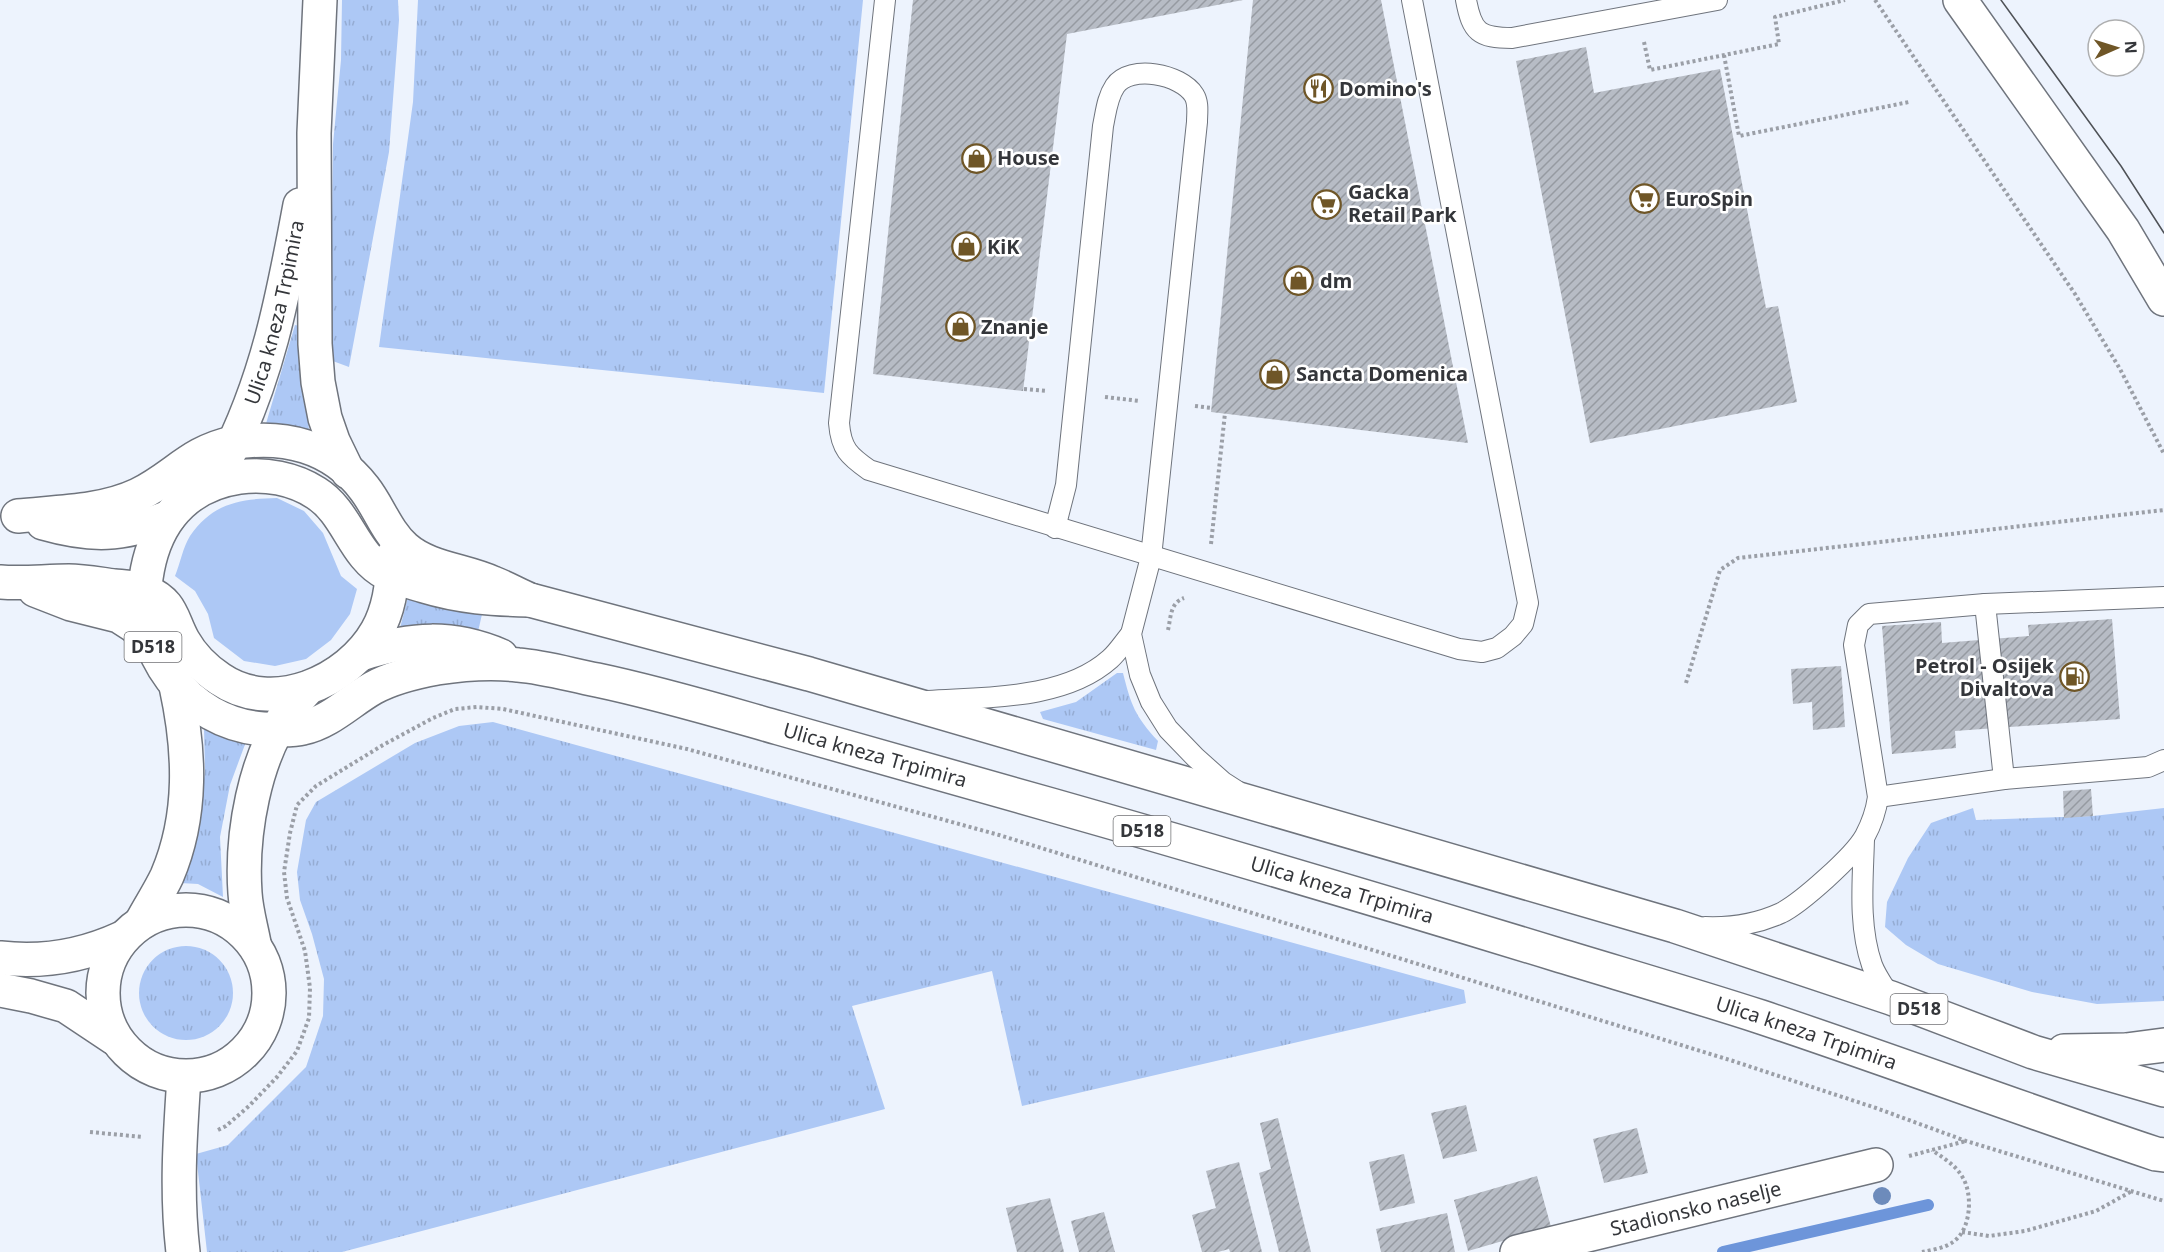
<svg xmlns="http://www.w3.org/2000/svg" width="2164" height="1252" font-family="'Noto Sans',sans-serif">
<defs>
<pattern id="grass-tufts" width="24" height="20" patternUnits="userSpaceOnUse" patternTransform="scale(1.5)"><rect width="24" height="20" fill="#adc8f5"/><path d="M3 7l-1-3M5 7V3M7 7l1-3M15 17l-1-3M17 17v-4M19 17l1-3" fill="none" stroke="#95acd3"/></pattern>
<pattern id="building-hatch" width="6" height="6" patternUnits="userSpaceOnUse" patternTransform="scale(1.5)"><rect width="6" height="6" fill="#b7bcc5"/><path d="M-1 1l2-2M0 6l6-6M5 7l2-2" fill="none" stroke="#969aa1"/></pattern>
</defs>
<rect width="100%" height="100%" fill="#edf3fd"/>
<g fill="url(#grass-tufts)">
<polygon points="342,0 398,0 399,20 389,152 349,367 330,360 333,144 341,60"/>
<polygon points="418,0 863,0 824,393 379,347 413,102"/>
<path d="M 295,325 L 304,327 L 309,433 C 293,427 282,424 265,427 Z"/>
<polygon points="408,597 483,610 477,636 400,628"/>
<path d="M 1117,673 L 1123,673 C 1131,705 1135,716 1158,741 L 1156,750 L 1043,719 L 1040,712 L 1076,702 Z"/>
<polygon points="493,722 1464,990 1466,1003 1022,1106 992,971 852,1006 885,1109 342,1252 207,1252 196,1154 228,1145 306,1067 323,1016 324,979 312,934 300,900 297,872 306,820 316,802 415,743 459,726"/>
<polygon points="204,728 247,739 230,785 220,837 223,897 198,884 180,883 199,821 205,771"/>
<polygon points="1973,808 1976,820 2093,816 2164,808 2164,1001 2097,1004 2032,992 1938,964 1906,945 1885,927 1887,902 1908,858 1931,823"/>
<circle cx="186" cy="993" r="47"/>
</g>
<path fill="#adc8f5" d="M 277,498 L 304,511 L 323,533 L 341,576 L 357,589 L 350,614 L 331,640 L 306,659 L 275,666 L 244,661 L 214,638 L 208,614 L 195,591 L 175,576 C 180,564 183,547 190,536 C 213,503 239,499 277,498 Z"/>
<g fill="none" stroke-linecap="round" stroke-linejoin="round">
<polyline stroke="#6d95da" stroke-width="12" points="1723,1252 1928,1205"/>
</g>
<g fill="url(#building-hatch)">
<polygon points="913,0 1243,0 1067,34 1023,391 873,374"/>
<polygon points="1253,0 1381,0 1468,443 1211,412"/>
<polygon points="1586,47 1594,93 1720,69 1766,308 1778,306 1797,402 1590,443 1516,61"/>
<polygon points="2112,619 2120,719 1955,731 1956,748 1892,754 1882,626 1941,622 1942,643 2029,636 2028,625"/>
<polygon points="1841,666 1845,727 1813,730 1812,702 1793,704 1791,669"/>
<polygon points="2091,789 2093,816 2064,818 2063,791"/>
<polygon points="1466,1105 1477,1151 1443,1159 1431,1113"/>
<polygon points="1278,1118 1311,1252 1279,1252 1259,1173 1271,1169 1260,1123"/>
<polygon points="1637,1128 1648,1173 1604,1183 1593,1139"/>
<polygon points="1404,1154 1415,1203 1380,1211 1369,1162"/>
<polygon points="1239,1162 1262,1252 1230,1252 1229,1249 1218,1252 1202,1252 1192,1215 1216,1208 1206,1171"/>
<polygon points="1537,1176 1551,1227 1468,1251 1454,1200"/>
<polygon points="1050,1198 1064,1252 1017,1252 1006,1208"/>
<polygon points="1104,1212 1115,1252 1079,1252 1071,1221"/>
<polygon points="1447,1213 1455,1252 1381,1252 1376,1229"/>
</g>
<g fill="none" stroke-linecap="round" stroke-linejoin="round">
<defs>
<g id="lane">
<path d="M 885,0 L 839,423 C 841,449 849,456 869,470 L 1459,649 L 1482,652 L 1497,648 L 1513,636 L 1523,624 L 1528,603 L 1412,0"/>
<path d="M 1466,0 C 1472,32 1479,38 1512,38 L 1717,0"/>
<path d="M 1055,528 L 1066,485 L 1103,126 C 1106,112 1107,98 1115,86 C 1130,64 1181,74 1194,95 C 1199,103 1197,113 1197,122 L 1151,557 L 1131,634 L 1140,675 L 1151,702 L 1168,729 L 1195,757 L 1223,782 L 1237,791"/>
<polyline points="1985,604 2004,779"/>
<path d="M 928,701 C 985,697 1064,700 1110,659 C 1118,652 1124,642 1131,634"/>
<polyline points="1878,797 2004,779 2148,767 2164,760"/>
<path d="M 1864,839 C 1863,880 1858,925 1872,965 C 1876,976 1885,988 1891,998"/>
<path d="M 1705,927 C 1731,928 1757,924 1781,913 C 1801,903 1854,856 1865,836 C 1872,823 1876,811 1878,797 L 1854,645 L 1858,625 L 1869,614 L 1985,604 L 2164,597"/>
</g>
<g id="street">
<polyline points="320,0 314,133 315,344 318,382 325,418 333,441 348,472"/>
<path id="s1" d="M 223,465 C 267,382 283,297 300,205"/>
<circle cx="186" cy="993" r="83"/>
<path d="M 142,921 C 150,906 160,891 167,876 C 193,815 190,750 176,686"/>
<path d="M 254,943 C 251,927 246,910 245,893 C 241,835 254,757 290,709 C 295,702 302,695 308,688"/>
<path d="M 0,958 C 43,963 83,956 122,938"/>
<polyline points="0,990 31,996 66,1006 114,1038"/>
<path d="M 183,1252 C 176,1193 180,1136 184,1077"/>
<path id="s2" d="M 1517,1252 L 1876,1165"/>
</g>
<polyline id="secondary" points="1960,0 2123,230 2164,299"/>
<g id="primary">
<path d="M 18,516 C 57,512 102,512 138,495 C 175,477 190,452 233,443 C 283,434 332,446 364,488 C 379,507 386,531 405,548 C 429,569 465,570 493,583 C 506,588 518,595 530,600 L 809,674 L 1675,926 L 1891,998 L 2033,1052 L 2164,1090"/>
<path d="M 43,523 C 92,537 122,536 169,517"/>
<path d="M 0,582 C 23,584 45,581 69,581 C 83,581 99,584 114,586 C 124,587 136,587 145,591 C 173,603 171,618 183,640 C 192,656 205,669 220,679 C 273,715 348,682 377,631 C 390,608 393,582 393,556"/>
<polyline points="35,590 71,604 119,616 133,625 150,639"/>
<path id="s3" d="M 530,600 C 493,599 460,597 424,586 C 411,582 398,579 386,573 C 353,556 348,513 316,493 C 271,464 204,472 170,516 C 157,533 149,557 146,578 C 134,651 187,723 263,729 C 276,730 291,731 303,728 C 330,722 350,701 373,688 C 393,677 415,672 437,668 C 463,664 492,662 518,665 C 544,667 571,675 597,680 C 659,693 719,711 779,728 C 870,754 961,779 1051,805 C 1220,853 1388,903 1555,954 C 1624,975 1693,995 1761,1017 C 1893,1061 2024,1110 2156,1154 L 2164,1155"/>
<path d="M 361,654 C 411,638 452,635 501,656"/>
<polyline points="2064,1051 2126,1050 2164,1045"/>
</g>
</defs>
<use href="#lane" stroke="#6f747d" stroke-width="22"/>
<use href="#street" stroke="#6f747d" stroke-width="36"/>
<use href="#secondary" stroke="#6f747d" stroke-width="36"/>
<use href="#primary" stroke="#6f747d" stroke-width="36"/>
<g stroke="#9b9fa7" stroke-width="4" stroke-dasharray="3 3" stroke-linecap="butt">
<polyline points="1875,0 2075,294 2120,369 2164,454"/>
<polyline points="1644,42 1650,70 1779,44 1775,17 1845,0"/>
<polyline points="1724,55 1739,136 1909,102"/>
<polyline points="1024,389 1047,391"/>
<polyline points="1105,397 1140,401"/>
<polyline points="1195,406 1212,408"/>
<polyline points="1211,544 1225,413"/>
<path d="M 1168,630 C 1171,617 1170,603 1184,598"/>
<polyline points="1686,683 1720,570 1738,558 2164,510"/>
<polyline points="218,1130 226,1126 249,1106 277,1077 297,1051 309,1018 310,988 305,951 287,898 284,872 290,833 297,805 316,786 383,745 433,718 455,709 477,707 503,709 687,749 999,835 1733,1061 1876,1108 1966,1141 2164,1201"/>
<polyline points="90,1132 143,1137"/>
<polyline points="1909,1156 1966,1141"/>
<polyline points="1962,1232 1989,1236 2025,1231 2096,1211 2132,1191"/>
<path d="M 1922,1252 C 1932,1250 1945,1248 1953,1242 C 1971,1230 1973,1195 1963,1178 C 1956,1165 1943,1158 1932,1150"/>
</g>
<use href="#lane" stroke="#fff" stroke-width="20"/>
<use href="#street" stroke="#fff" stroke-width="33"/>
<use href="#secondary" stroke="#fff" stroke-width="33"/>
<use href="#primary" stroke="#fff" stroke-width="33"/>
<polyline stroke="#4f5257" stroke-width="1.5" points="2001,0 2121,166 2164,233"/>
</g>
<circle fill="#6d8bbb" cx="1882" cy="1196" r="9"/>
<defs>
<symbol id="restaurant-ring" viewBox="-11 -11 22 22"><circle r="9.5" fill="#fff" stroke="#6f5627" stroke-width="1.5"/><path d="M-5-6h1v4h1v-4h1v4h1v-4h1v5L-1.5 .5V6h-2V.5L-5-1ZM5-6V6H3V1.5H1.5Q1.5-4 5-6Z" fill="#6f5627"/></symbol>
<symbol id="shop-ring" viewBox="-11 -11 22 22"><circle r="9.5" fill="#fff" stroke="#6f5627" stroke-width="1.5"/><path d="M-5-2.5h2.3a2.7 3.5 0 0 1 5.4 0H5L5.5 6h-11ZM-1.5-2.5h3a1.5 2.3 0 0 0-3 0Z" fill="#6f5627"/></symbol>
<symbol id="supermarket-ring" viewBox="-11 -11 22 22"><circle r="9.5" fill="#fff" stroke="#6f5627" stroke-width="1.5"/><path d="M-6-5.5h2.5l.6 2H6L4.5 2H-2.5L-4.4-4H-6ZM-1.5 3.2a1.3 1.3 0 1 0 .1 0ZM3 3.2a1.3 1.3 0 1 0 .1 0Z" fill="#6f5627"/></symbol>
<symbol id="fuel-ring" viewBox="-11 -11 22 22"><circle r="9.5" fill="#fff" stroke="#6f5627" stroke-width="1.5"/><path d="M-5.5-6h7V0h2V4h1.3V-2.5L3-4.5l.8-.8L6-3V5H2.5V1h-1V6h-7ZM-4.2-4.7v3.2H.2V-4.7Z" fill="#6f5627"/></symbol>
</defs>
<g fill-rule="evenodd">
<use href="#restaurant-ring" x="1302" y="72" width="33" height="33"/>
<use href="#shop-ring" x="960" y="142" width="33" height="33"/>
<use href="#supermarket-ring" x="1628" y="182" width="33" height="33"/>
<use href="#supermarket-ring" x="1310" y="188" width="33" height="33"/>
<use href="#shop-ring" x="950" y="230" width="33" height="33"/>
<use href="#shop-ring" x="1282" y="264" width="33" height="33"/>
<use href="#shop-ring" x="944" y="310" width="33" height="33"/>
<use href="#shop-ring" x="1258" y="358" width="33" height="33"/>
<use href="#fuel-ring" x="2058" y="660" width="33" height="33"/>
</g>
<g text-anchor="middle" stroke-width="5" stroke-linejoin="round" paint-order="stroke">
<g fill="#fff" stroke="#717275" stroke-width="1.5">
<rect x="124.5" y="632" width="57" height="30" rx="4.5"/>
<rect x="1113.5" y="816" width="57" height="30" rx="4.5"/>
<rect x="1890.5" y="994" width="57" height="30" rx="4.5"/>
</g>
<g font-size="18" font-weight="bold" fill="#34363a">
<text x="153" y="653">D518</text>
<text x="1142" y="837">D518</text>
<text x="1919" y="1015">D518</text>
</g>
<g font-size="20" font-weight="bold" fill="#34363a" stroke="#fff" text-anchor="start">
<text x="1339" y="96">Domino's</text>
<text x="997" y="165">House</text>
<text x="1348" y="199">Gacka<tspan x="1348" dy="23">Retail Park</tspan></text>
<text x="1665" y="206">EuroSpin</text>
<text x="987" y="254">KiK</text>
<text x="1320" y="288">dm</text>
<text x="981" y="334">Znanje</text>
<text x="1296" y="381">Sancta Domenica</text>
<text x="2054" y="673" text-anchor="end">Petrol - Osijek<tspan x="2054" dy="23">Divaltova</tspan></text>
</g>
<g font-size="20" fill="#34363a" stroke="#fff">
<text dy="7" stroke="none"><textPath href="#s1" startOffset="162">Ulica kneza Trpimira</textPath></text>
<text dy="7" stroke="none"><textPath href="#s3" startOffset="1336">Ulica kneza Trpimira</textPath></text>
<text dy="7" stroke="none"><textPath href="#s3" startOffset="1822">Ulica kneza Trpimira</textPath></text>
<text dy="7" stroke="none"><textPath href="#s3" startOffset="2308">Ulica kneza Trpimira</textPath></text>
<text dy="7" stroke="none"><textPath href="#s2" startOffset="184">Stadionsko naselje</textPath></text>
</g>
</g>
<g transform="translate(2116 48) rotate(87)"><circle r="28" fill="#ffffff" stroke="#aeafb0" stroke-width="1.5"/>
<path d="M0-4.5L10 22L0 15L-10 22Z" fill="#6f5627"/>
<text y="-9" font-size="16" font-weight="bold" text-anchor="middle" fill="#34363a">N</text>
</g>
</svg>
